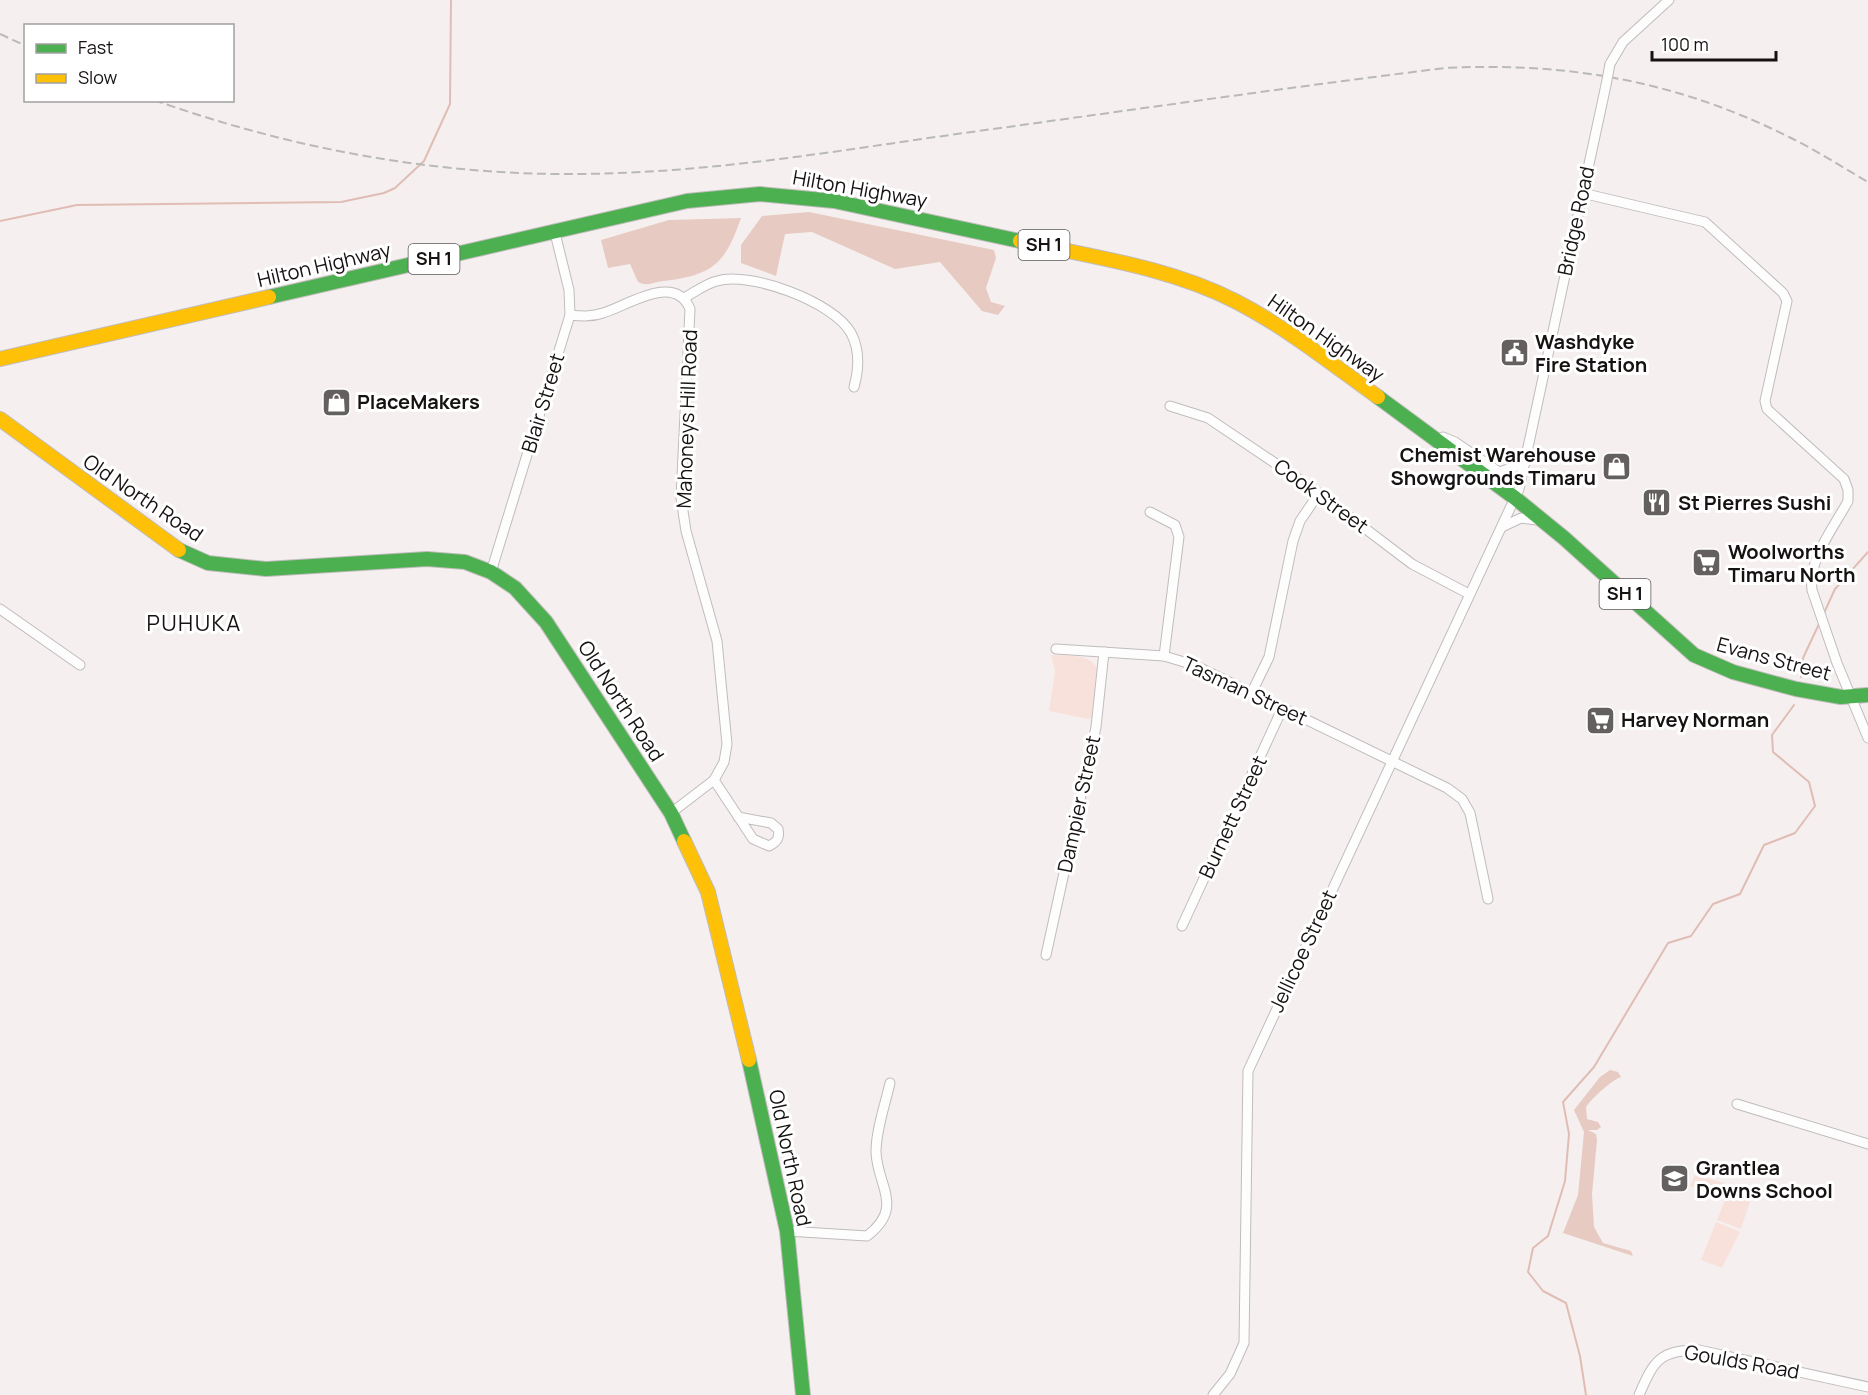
<svg xmlns="http://www.w3.org/2000/svg" width="1868" height="1395" font-family="Manrope,sans-serif">
<rect width="100%" height="100%" fill="#f5f0ef"/>
<g fill="#f9e1db">
<path d="M 1051,655 C 1066,656 1089,653 1097,668 L 1092,717 L 1088,719 L 1049,711 L 1055,671 Z"/>
<polygon points="1695,1175 1724,1183 1720,1198 1690,1186"/>
<polygon points="1732,1183 1753,1192 1741,1229 1717,1220"/>
<polygon points="1716,1222 1740,1232 1722,1268 1701,1260"/>
</g>
<g fill="#e7cac2">
<polygon points="809,212 994,250 996,258 986,288 991,302 1005,306 998,315 982,311 940,262 895,269 812,232 785,234 776,276 741,263 741,245 762,216"/>
<path d="M 741,218 C 725,264 713,275 664,281 C 653,282 648,287 638,282 L 630,264 L 608,268 L 601,240 L 669,220 Z"/>
<path d="M 1610,1070 L 1618,1072 L 1621,1077 C 1612,1080 1593,1097 1586,1107 L 1587,1119 L 1598,1122 L 1601,1127 L 1597,1130 L 1588,1130 L 1596,1134 L 1597,1140 L 1592,1194 L 1594,1227 L 1603,1243 L 1631,1251 L 1633,1256 L 1563,1233 L 1578,1195 L 1584,1132 L 1574,1110 L 1600,1077 Z"/>
</g>
<g fill="none" stroke-linecap="round" stroke-linejoin="round">
<g stroke="#e0bdb4" stroke-width="2">
<polyline points="0,221 77,205 341,202 384,193 395,188 424,161 450,104 451,0"/>
<polyline points="1824,613 1835,589 1868,552"/>
<polyline points="1801,677 1803,658 1819,624"/>
<polyline points="1586,1395 1580,1356 1566,1303 1543,1291 1528,1272 1533,1248 1548,1236 1565,1181 1569,1134 1563,1102 1594,1067 1668,943 1691,936 1713,904 1740,894 1764,845 1795,833 1815,806 1809,782 1773,752 1772,735 1794,705"/>
</g>
<defs>
<g id="street">
<polyline points="1610,64 1623,42 1669,0"/>
<path d="M 1582,193 L 1705,222 L 1783,293 L 1787,301 L 1765,401 L 1767,409 L 1844,479 L 1848,490 L 1848,501 C 1833,529 1808,559 1812,590 L 1837,663 L 1868,738"/>
<path d="M 684,298 C 695,292 705,284 717,281 C 750,271 834,302 851,333 C 860,350 859,369 854,387"/>
<path d="M 570,315 C 581,316 592,317 603,313 C 627,306 675,272 690,309 L 681,498 L 686,531 L 717,641 L 727,744 L 724,762 L 714,780 L 671,813"/>
<polyline points="1170,406 1208,418 1309,486 1412,564 1469,594"/>
<polyline points="1443,437 1455,442 1499,472 1524,464"/>
<polyline points="1150,512 1175,525 1179,537 1164,656"/>
<polyline points="1502,527 1521,518 1537,520"/>
<polyline points="491,572 570,315 569,290 555,233"/>
<polyline points="0,609 80,665"/>
<polyline points="1056,649 1164,656 1194,665 1447,788 1462,799 1470,813 1488,899"/>
<polyline points="1252,692 1269,657 1293,541 1300,521 1319,493"/>
<path d="M 714,780 L 753,839 L 769,846 C 777,842 780,838 778,829 L 771,823 L 738,817"/>
<polyline points="1182,926 1283,707"/>
<polyline points="1046,955 1096,727 1104,652"/>
<polyline points="1737,1104 1868,1144"/>
<path d="M 787,1231 L 867,1236 C 905,1207 877,1186 876,1152 C 876,1130 885,1105 890,1083"/>
<polyline points="1213,1395 1230,1374 1244,1343 1248,1071 1519,489 1606,85"/>
<path d="M 1639,1395 C 1654,1360 1660,1350 1699,1350 L 1868,1387"/>
</g>
<g id="fast">
<polyline points="269,297 687,201 760,194 834,201 1020,241"/>
<polyline points="1378,397 1515,498 1564,538 1694,655 1733,672 1796,689 1841,697 1868,695"/>
<polyline points="179,550 208,563 266,569 427,559 465,562 491,572 515,588 546,622 671,813 684,841"/>
<polyline points="749,1060 787,1231 803,1395"/>
</g>
<g id="slow">
<path d="M 1020,241 C 1092,257 1168,267 1235,301 C 1286,327 1332,364 1378,397"/>
<polyline points="0,359 269,297"/>
<polyline points="0,419 179,550"/>
<polyline points="684,841 708,892 749,1060"/>
</g>
</defs>
<use href="#street" stroke="#c0bcbb" stroke-width="11"/>
<use href="#fast" stroke="#c0bcbb" stroke-width="16"/>
<use href="#slow" stroke="#c0bcbb" stroke-width="16"/>
<use href="#street" stroke="#fefdfd" stroke-width="9"/>
<use href="#fast" stroke="#4caf50" stroke-width="14"/>
<use href="#slow" stroke="#ffc107" stroke-width="14"/>
<g stroke="#bab9b9" stroke-width="2" stroke-dasharray="9 4.5" stroke-linecap="butt">
<polyline points="0,34 26,46"/>
<path d="M 154,100 C 303,153 461,180 618,173 C 734,169 849,149 964,133 C 1124,111 1284,88 1445,68 C 1569,62 1677,81 1789,137 C 1816,150 1842,167 1868,182"/>
</g>
<defs>
<polyline id="street-bridge" points="1606,85 1610,64"/>
</defs>
<use href="#street-bridge" stroke="#c0bcbb" stroke-width="11" stroke-linecap="butt"/>
<use href="#street-bridge" stroke="#fefdfd" stroke-width="9"/>
</g>
<defs>
<symbol id="civic-square" viewBox="-11 -11 22 22"><rect x="-9" y="-9" width="18" height="18" rx="4" fill="#63605f" stroke="#fff"/><path d="M-.6-6.5H3V-4.5H.6V-3L4-1V1h2V6H-6V1h2V-1L-.6-3ZM-1.2 2.5V6h2.4V2.5Z" fill="#fff"/></symbol>
<symbol id="shop-square" viewBox="-11 -11 22 22"><rect x="-9" y="-9" width="18" height="18" rx="4" fill="#63605f" stroke="#fff"/><path d="M-5-2.5h2.3a2.7 3.5 0 0 1 5.4 0H5L5.5 6h-11ZM-1.5-2.5h3a1.5 2.3 0 0 0-3 0Z" fill="#fff"/></symbol>
<symbol id="restaurant-square" viewBox="-11 -11 22 22"><rect x="-9" y="-9" width="18" height="18" rx="4" fill="#63605f" stroke="#fff"/><path d="M-5-6h1v4h1v-4h1v4h1v-4h1v5L-1.5 .5V6h-2V.5L-5-1ZM5-6V6H3V1.5H1.5Q1.5-4 5-6Z" fill="#fff"/></symbol>
<symbol id="supermarket-square" viewBox="-11 -11 22 22"><rect x="-9" y="-9" width="18" height="18" rx="4" fill="#63605f" stroke="#fff"/><path d="M-6-5.5h2.5l.6 2H6L4.5 2H-2.5L-4.4-4H-6ZM-1.5 3.2a1.3 1.3 0 1 0 .1 0ZM3 3.2a1.3 1.3 0 1 0 .1 0Z" fill="#fff"/></symbol>
<symbol id="school-square" viewBox="-11 -11 22 22"><rect x="-9" y="-9" width="18" height="18" rx="4" fill="#63605f" stroke="#fff"/><path d="M0-5L7-2L0 1L-7-2ZM-4 1L0 2.5L4 1V4Q0 6-4 4Z" fill="#fff"/></symbol>
</defs>
<g fill-rule="evenodd">
<use href="#civic-square" x="1498" y="336" width="33" height="33"/>
<use href="#shop-square" x="320" y="386" width="33" height="33"/>
<use href="#shop-square" x="1600" y="450" width="33" height="33"/>
<use href="#restaurant-square" x="1640" y="486" width="33" height="33"/>
<use href="#supermarket-square" x="1690" y="546" width="33" height="33"/>
<use href="#supermarket-square" x="1584" y="704" width="33" height="33"/>
<use href="#school-square" x="1658" y="1162" width="33" height="33"/>
</g>
<g text-anchor="middle" stroke-width="6" stroke-linejoin="round" paint-order="stroke">
<g fill="#fff" stroke="#5b5958" stroke-width="1.5">
<rect x="1018.5" y="230" width="51" height="30" rx="4.5"/>
<rect x="408.5" y="244" width="51" height="30" rx="4.5"/>
<rect x="1599.5" y="579" width="51" height="30" rx="4.5"/>
</g>
<g font-size="18" font-weight="bold" fill="#151211">
<text x="1044" y="251">SH 1</text>
<text x="434" y="265">SH 1</text>
<text x="1625" y="600">SH 1</text>
</g>
<g font-size="20" fill="#151211" stroke="#fff">
<text transform="translate(860 189) rotate(10)" y="7">Hilton Highway</text>
<text transform="translate(1576 221) rotate(-78)" y="7">Bridge Road</text>
<text transform="translate(324 265) rotate(-13)" y="7">Hilton Highway</text>
<text transform="translate(1326 338) rotate(35)" y="7">Hilton Highway</text>
<text transform="translate(543 403) rotate(-73)" y="7">Blair Street</text>
<text transform="translate(687 419) rotate(-88)" y="7">Mahoneys Hill Road</text>
<text transform="translate(1321 496) rotate(36)" y="7">Cook Street</text>
<text transform="translate(143 498) rotate(34)" y="7">Old North Road</text>
<text transform="translate(1774 659) rotate(15)" y="7">Evans Street</text>
<text transform="translate(1245 691) rotate(25)" y="7">Tasman Street</text>
<text transform="translate(621 701) rotate(57)" y="7">Old North Road</text>
<text transform="translate(1079 804) rotate(-78)" y="7">Dampier Street</text>
<text transform="translate(1233 817) rotate(-65)" y="7">Burnett Street</text>
<text transform="translate(1303 951) rotate(-65)" y="7">Jellicoe Street</text>
<text transform="translate(790 1158) rotate(78)" y="7">Old North Road</text>
<text transform="translate(1742 1362) rotate(10)" y="7">Goulds Road</text>
</g>
<g font-size="20" font-weight="bold" fill="#151211" stroke="#fff" text-anchor="start">
<text x="1535" y="349">Washdyke<tspan x="1535" dy="23">Fire Station</tspan></text>
<text x="357" y="409">PlaceMakers</text>
<text x="1596" y="462" text-anchor="end">Chemist Warehouse<tspan x="1596" dy="23">Showgrounds Timaru</tspan></text>
<text x="1678" y="510">St Pierres Sushi</text>
<text x="1728" y="559">Woolworths<tspan x="1728" dy="23">Timaru North</tspan></text>
<text x="1621" y="727">Harvey Norman</text>
<text x="1696" y="1175">Grantlea<tspan x="1696" dy="23">Downs School</tspan></text>
</g>
<g font-size="22" letter-spacing="1.5" fill="#151211" stroke="#fff">
<text x="194" y="631">PUHUKA</text>
</g>
</g>
<rect x="24" y="24" width="210" height="78" fill="#ffffff" stroke="#a1a0a0" stroke-width="1.5"/>
<rect x="36" y="44" width="30" height="9" fill="#4caf50" stroke="#a1a0a0" stroke-width="1.5"/>
<text x="78" y="54" font-size="18" fill="#151211">Fast</text>
<rect x="36" y="74" width="30" height="9" fill="#ffc107" stroke="#a1a0a0" stroke-width="1.5"/>
<text x="78" y="84" font-size="18" fill="#151211">Slow</text>
<path d="M1652 51v9h124v-9" fill="none" stroke="#151211" stroke-width="3"/>
<text x="1661" y="51" font-size="18" fill="#151211" stroke="#ffffff" stroke-width="4.5" paint-order="stroke">100 m</text>
</svg>
